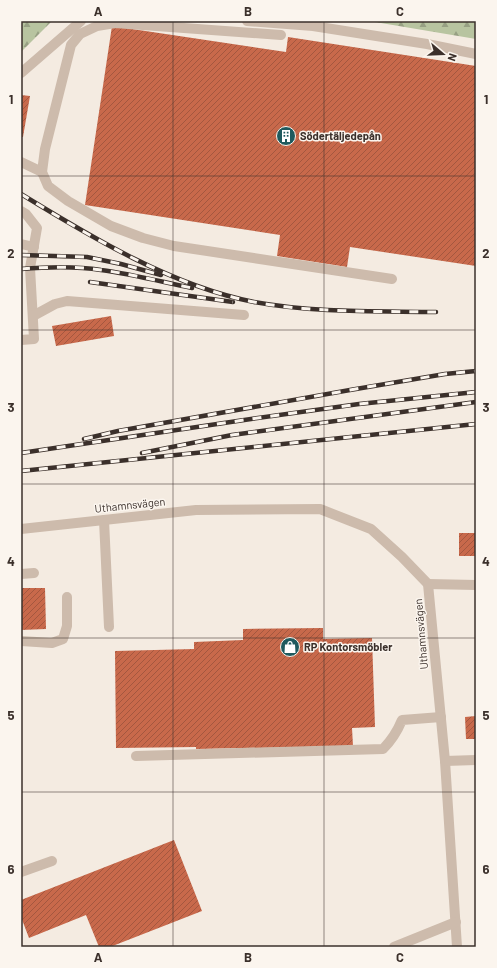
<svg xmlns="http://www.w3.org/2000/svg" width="497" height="968" font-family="Barlow,sans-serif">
<defs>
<pattern id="forest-firs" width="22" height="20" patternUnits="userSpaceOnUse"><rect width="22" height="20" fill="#b8c4a0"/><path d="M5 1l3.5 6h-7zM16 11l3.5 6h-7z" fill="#97a083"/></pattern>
<pattern id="building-hatch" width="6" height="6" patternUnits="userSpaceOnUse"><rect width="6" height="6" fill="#c8694b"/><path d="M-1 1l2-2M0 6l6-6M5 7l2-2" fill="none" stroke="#a4573f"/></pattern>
</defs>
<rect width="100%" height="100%" fill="#f4ebe1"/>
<g fill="url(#forest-firs)">
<polygon points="21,21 52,21 21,52"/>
<polygon points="369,21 476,21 476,39"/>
</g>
<g fill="url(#building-hatch)">
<polygon points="112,26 286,52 288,37 476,66 476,266 350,247 347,267 277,256 280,235 85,205"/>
<polygon points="21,95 30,96 23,137 21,137"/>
<polygon points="111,316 114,336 56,346 52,326"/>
<rect x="459" y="533" width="17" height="23"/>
<polygon points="21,588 45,588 46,629 21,630"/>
<polygon points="323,628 323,639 372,638 375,727 352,728 353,746 196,749 196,747 116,748 115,651 194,649 194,642 243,640 243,629"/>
<polygon points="476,716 476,739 466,739 465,717"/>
<polygon points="174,840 202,911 110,947 99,947 86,915 29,938 21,917 21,900"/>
</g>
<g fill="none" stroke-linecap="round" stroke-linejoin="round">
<g stroke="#cdbbac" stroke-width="10">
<polyline points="247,21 313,26 427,44 476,54"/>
<polyline points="281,35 115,23 97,26 80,34 71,45 45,149 42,172 48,186 68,201 111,226 143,238 174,246 392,279"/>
<polyline points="21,73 81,21"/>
<polyline points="21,162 42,172"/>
<polyline points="21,211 26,214 37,228 30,268 34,339 21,340"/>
<polyline points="21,244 34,247"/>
<polyline points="33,316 55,304 67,301 244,315"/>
<polyline points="104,520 109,627"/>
<polyline points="21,529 196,510 320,509 371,529 402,557 428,584 445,761 457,947"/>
<polyline points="21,574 34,573"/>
<polyline points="428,584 476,585"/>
<polyline points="21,641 52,643 63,639 67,626 67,597"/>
<path d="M 136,756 L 383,749 C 392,740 397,732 402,720 L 441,717"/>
<polyline points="445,761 476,760"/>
<polyline points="21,872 52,861"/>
<polyline points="394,947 456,922"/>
</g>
<defs>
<g id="rail">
<path d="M 21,194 C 91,237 172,286 254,302 C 314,313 375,311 436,312"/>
<polyline points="21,255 87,257 121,264 161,275"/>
<path d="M 21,269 C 47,267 75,266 101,270 C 132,274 162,282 192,288"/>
<polyline points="90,282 233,302"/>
<polyline points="84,439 118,431 350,390 445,374 476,371"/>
<polyline points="21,453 251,419 359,404 476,392"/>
<polyline points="142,453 232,435 476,402"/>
<polyline points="21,471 476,424"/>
</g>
</defs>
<use href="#rail" stroke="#3b302b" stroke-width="4.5"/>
<use href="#rail" stroke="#fbf5ee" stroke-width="3" stroke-dasharray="9" stroke-linecap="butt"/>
</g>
<path fill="none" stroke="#3b302b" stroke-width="1" stroke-opacity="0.55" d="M 173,21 L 173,947M 324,21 L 324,947M 21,176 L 476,176M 21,330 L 476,330M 21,484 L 476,484M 21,638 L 476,638M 21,792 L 476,792"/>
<defs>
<symbol id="building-disc" viewBox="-11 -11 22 22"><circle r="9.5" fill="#1f5a5e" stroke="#fbf5ee"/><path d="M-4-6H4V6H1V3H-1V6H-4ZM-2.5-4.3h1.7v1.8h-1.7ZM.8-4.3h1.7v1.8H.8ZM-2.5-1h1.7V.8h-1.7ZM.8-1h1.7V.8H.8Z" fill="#fff"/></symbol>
<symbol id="shop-disc" viewBox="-11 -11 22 22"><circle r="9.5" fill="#1f5a5e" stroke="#fbf5ee"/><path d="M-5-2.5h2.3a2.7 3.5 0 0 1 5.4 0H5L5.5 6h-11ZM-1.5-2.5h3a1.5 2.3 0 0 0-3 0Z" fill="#fff"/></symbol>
</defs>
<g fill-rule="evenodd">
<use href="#building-disc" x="275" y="125" width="22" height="22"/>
<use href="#shop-disc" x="279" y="636" width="22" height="22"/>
</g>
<g text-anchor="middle" stroke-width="3" stroke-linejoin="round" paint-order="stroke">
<g font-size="11" font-weight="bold" fill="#3b302b" stroke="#fbf5ee" text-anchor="start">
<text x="300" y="140">Södertäljedepån</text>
<text x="304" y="651">RP Kontorsmöbler</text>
</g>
<g font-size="11" fill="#3b302b" stroke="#fbf5ee">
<text transform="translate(130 505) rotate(-6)" y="4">Uthamnsvägen</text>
<text transform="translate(421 634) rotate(-95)" y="4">Uthamnsvägen</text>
</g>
</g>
<rect width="497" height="968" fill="none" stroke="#fbf5ee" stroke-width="44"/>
<g transform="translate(443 54) rotate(109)" stroke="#fbf5ee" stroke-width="3" paint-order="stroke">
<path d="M0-3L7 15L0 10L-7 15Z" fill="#3b302b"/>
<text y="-6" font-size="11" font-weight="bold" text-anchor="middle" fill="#3b302b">N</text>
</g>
<rect x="22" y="22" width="453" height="924" fill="none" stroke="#3b302b" stroke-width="1.5"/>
<g font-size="13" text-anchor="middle" font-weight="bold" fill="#3b302b">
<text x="98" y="16">A</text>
<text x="248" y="16">B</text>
<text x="400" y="16">C</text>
<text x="11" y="104">1</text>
<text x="486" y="104">1</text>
<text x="11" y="258">2</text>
<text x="486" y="258">2</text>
<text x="11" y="412">3</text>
<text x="486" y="412">3</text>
<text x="11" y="566">4</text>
<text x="486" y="566">4</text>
<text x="11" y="720">5</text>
<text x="486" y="720">5</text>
<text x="11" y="874">6</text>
<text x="486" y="874">6</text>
<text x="98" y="962">A</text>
<text x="248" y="962">B</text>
<text x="400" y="962">C</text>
</g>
</svg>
